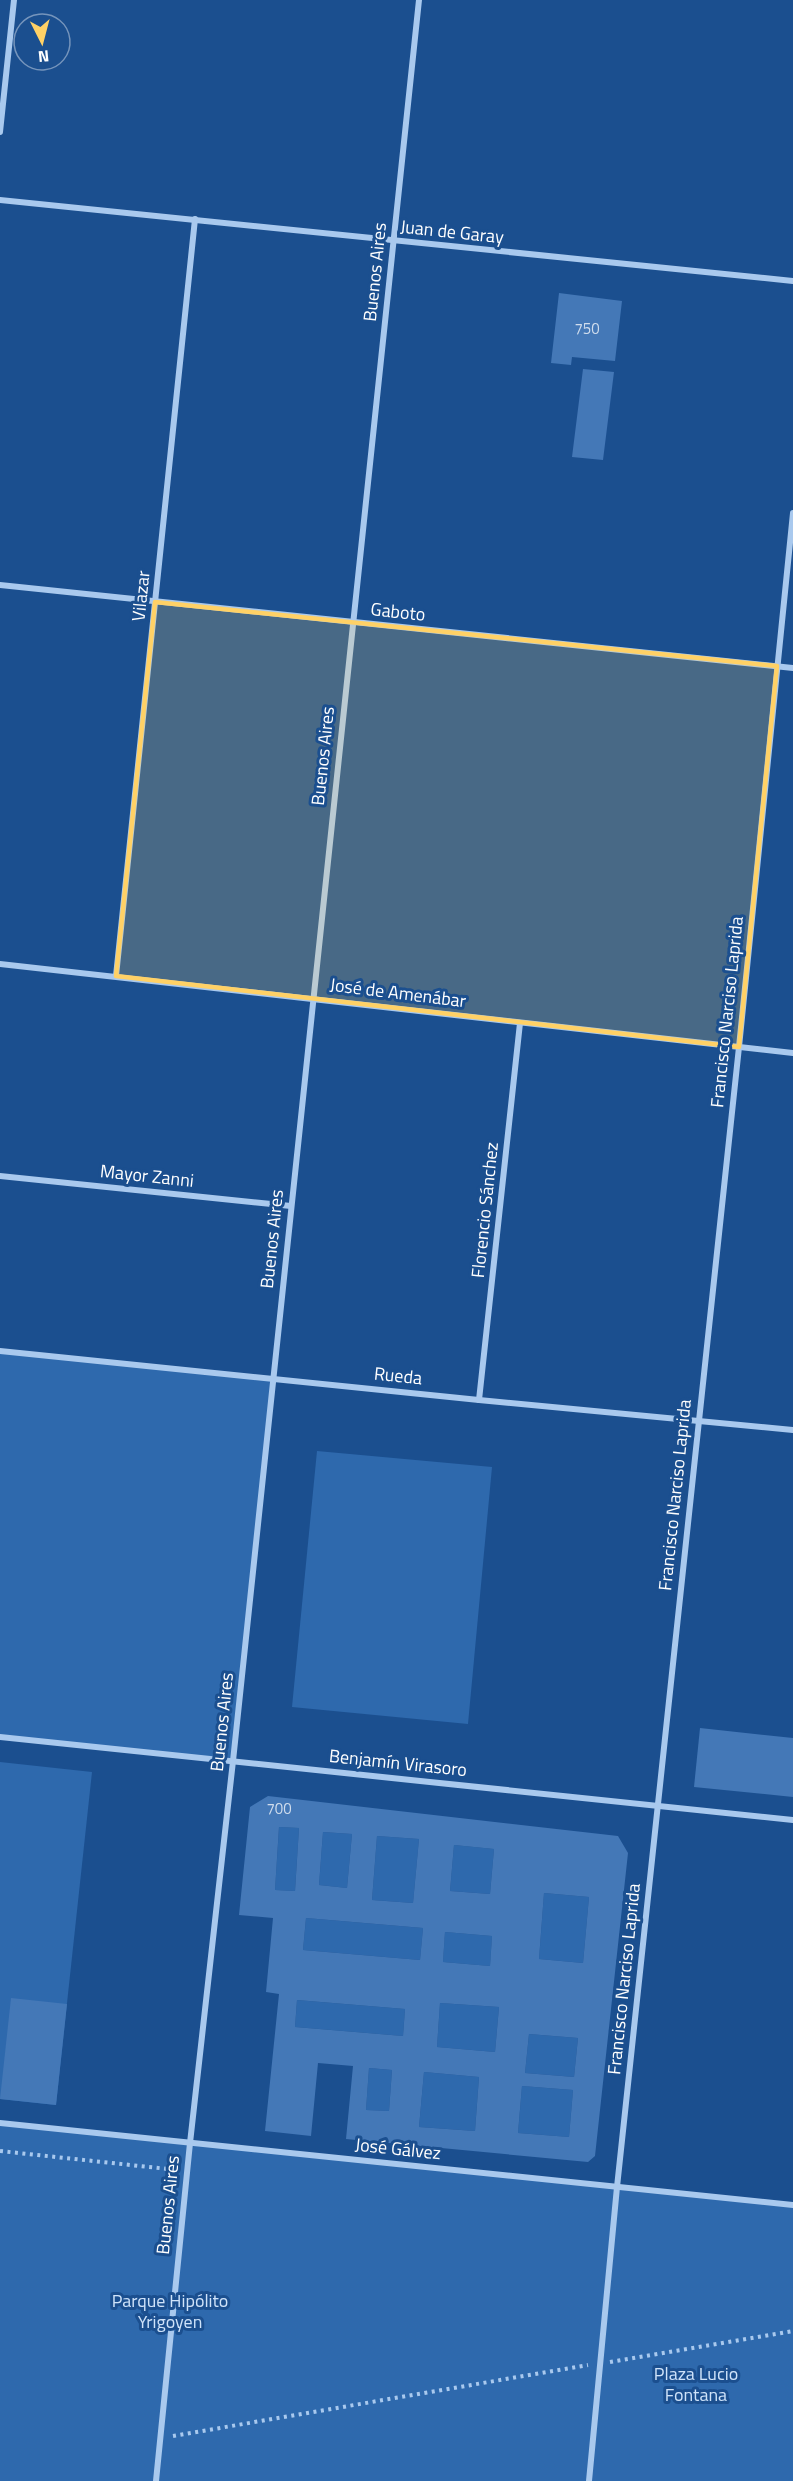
<svg xmlns="http://www.w3.org/2000/svg" width="793" height="2481" font-family="'Titillium Web',sans-serif">
<rect width="100%" height="100%" fill="#1b4f8f"/>
<g fill="#2e69ad">
<polygon points="0,1351 272,1378 233,1761 0,1737"/>
<polygon points="317,1451 492,1467 468,1724 292,1707"/>
<polygon points="0,1762 92,1772 56,2105 0,2099"/>
<polygon points="279,1827 299,1828 295,1891 275,1890"/>
<polygon points="323,1832 352,1834 347,1888 319,1885"/>
<polygon points="377,1836 419,1839 413,1903 372,1900"/>
<polygon points="454,1845 494,1849 490,1894 450,1891"/>
<polygon points="544,1893 589,1897 583,1963 539,1959"/>
<polygon points="306,1918 423,1928 420,1960 303,1950"/>
<polygon points="445,1932 492,1936 490,1966 443,1962"/>
<polygon points="297,2000 405,2009 403,2036 295,2027"/>
<polygon points="440,2003 499,2007 495,2052 437,2047"/>
<polygon points="529,2034 578,2038 574,2077 525,2073"/>
<polygon points="369,2068 392,2070 389,2111 366,2110"/>
<polygon points="424,2072 479,2077 475,2131 419,2127"/>
<polygon points="522,2086 573,2090 569,2137 518,2133"/>
<polygon points="0,2123 793,2205 793,2481 0,2481"/>
</g>
<g fill="#4478b7" fill-rule="evenodd">
<polygon points="559,293 622,301 615,361 572,357 571,365 551,363"/>
<polygon points="583,369 614,372 603,460 572,457"/>
<polygon points="700,1728 793,1738 793,1797 694,1787"/>
<path d="M 268,1796 L 618,1836 L 628,1853 L 595,2156 L 588,2162 L 346,2139 L 353,2066 L 318,2063 L 311,2136 L 265,2131 L 279,1994 L 266,1992 L 273,1918 L 239,1915 L 250,1807 ZM 279,1827 L 299,1828 L 295,1891 L 275,1890 ZM 323,1832 L 352,1834 L 347,1888 L 319,1885 ZM 377,1836 L 419,1839 L 413,1903 L 372,1900 ZM 454,1845 L 494,1849 L 490,1894 L 450,1891 ZM 544,1893 L 589,1897 L 583,1963 L 539,1959 ZM 306,1918 L 423,1928 L 420,1960 L 303,1950 ZM 445,1932 L 492,1936 L 490,1966 L 443,1962 ZM 297,2000 L 405,2009 L 403,2036 L 295,2027 ZM 440,2003 L 499,2007 L 495,2052 L 437,2047 ZM 529,2034 L 578,2038 L 574,2077 L 525,2073 ZM 369,2068 L 392,2070 L 389,2111 L 366,2110 ZM 424,2072 L 479,2077 L 475,2131 L 419,2127 ZM 522,2086 L 573,2090 L 569,2137 L 518,2133 Z"/>
<polygon points="11,1998 67,2004 56,2105 0,2099"/>
</g>
<g fill="none" stroke-linecap="round" stroke-linejoin="round">
<g stroke="#a9c9ee" stroke-width="4" stroke-dasharray="3 4.5" stroke-linecap="butt">
<polyline points="0,2151 177,2170"/>
<polyline points="610,2362 793,2331"/>
<polyline points="173,2436 588,2365"/>
</g>
<g stroke="#a9c9ee" stroke-width="6">
<polyline points="0,132 14,0"/>
<polyline points="0,200 793,281"/>
<polyline points="0,585 793,668"/>
<polyline points="0,964 793,1053"/>
<polyline points="116,976 195,219"/>
<polyline points="0,1176 291,1206"/>
<polyline points="0,1351 479,1400 793,1430"/>
<polyline points="479,1400 520,1023"/>
<polyline points="0,1737 793,1820"/>
<polyline points="0,2123 793,2205"/>
<polyline points="156,2481 190,2143 233,1761 419,0"/>
<polyline points="589,2481 617,2187 739,1047 793,513"/>
</g>
</g>
<path fill="#ffd166" fill-opacity="0.2" stroke="#ffd166" stroke-width="4.5" stroke-linejoin="round" d="M 155,602 L 777,666 L 739,1047 L 116,976 Z"/>
<g text-anchor="middle" stroke-width="6" stroke-linejoin="round" paint-order="stroke">
<g font-size="15" fill="#d0dded">
<text x="587" y="334">750</text>
<text x="279" y="1814">700</text>
</g>
<g font-size="18" fill="#fff" stroke="#1b4f8f">
<text transform="translate(452 232) rotate(6)" y="6">Juan de Garay</text>
<text transform="translate(375 272) rotate(-84)" y="6">Buenos Aires</text>
<text transform="translate(141 596) rotate(-84)" y="6">Vilazar</text>
<text transform="translate(398 612) rotate(6)" y="6">Gaboto</text>
<text transform="translate(323 756) rotate(-84)" y="6">Buenos Aires</text>
<text transform="translate(398 993) rotate(7)" y="6">José de Amenábar</text>
<text transform="translate(727 1012) rotate(-84)" y="6">Francisco Narciso Laprida</text>
<text transform="translate(147 1176) rotate(6)" y="6">Mayor Zanni</text>
<text transform="translate(485 1210) rotate(-84)" y="6">Florencio Sánchez</text>
<text transform="translate(272 1239) rotate(-84)" y="6">Buenos Aires</text>
<text transform="translate(398 1376) rotate(6)" y="6">Rueda</text>
<text transform="translate(675 1495) rotate(-84)" y="6">Francisco Narciso Laprida</text>
<text transform="translate(222 1722) rotate(-84)" y="6">Buenos Aires</text>
<text transform="translate(398 1763) rotate(6)" y="6">Benjamín Virasoro</text>
<text transform="translate(624 1979) rotate(-84)" y="6">Francisco Narciso Laprida</text>
<text transform="translate(398 2149) rotate(6)" y="6">José Gálvez</text>
<text transform="translate(168 2205) rotate(-84)" y="6">Buenos Aires</text>
</g>
<g font-size="18" fill="#cfe3fa" stroke="#1b4f8f">
<text x="170" y="2307">Parque Hipólito<tspan x="170" dy="21">Yrigoyen</tspan></text>
<text x="696" y="2380">Plaza Lucio<tspan x="696" dy="21">Fontana</tspan></text>
</g>
</g>
<g transform="translate(42 42) rotate(174)"><circle r="28" fill="#1b4f8f" stroke="#7695bc" stroke-width="1.5"/>
<path d="M0-4.5L10 22L0 15L-10 22Z" fill="#ffd166"/>
<text y="-9" font-size="16" font-weight="bold" text-anchor="middle" fill="#ffffff">N</text>
</g>
</svg>
